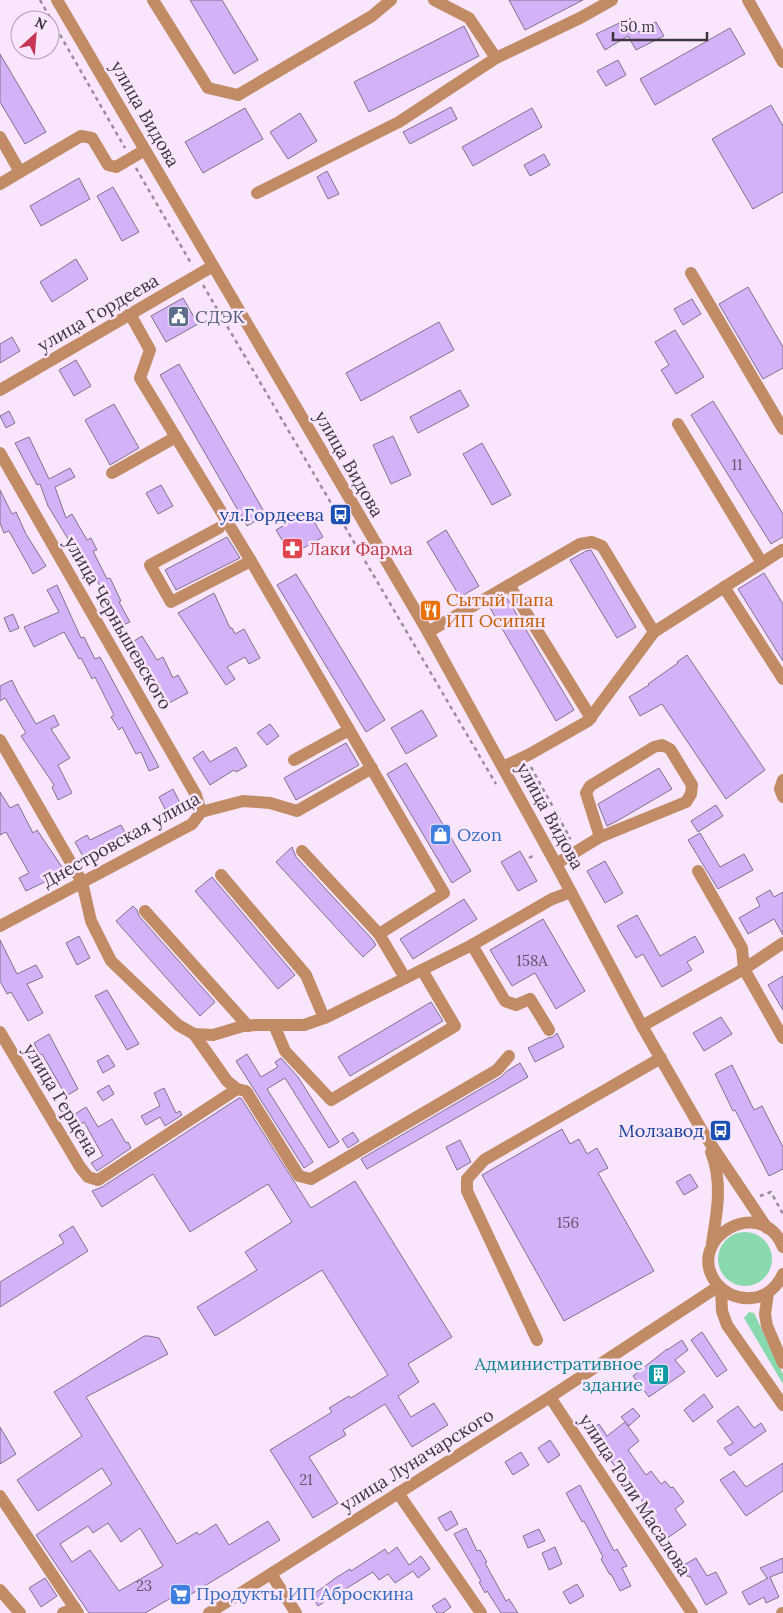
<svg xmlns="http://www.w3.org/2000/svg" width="783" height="1613" font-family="Lora,serif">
<rect width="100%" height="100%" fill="#f9e5fc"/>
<g fill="#89d9ae">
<circle cx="745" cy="1259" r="27"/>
<polygon points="749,1312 754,1313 783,1374 783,1384 744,1318"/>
</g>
<g fill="#d4b2f7" stroke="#7f738b" fill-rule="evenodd">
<polygon points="190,0 222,0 258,60 234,74"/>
<polygon points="509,0 583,0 525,30"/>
<polygon points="630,18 638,32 656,22 664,36 636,50 628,36 605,50 596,34"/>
<polygon points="464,26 479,56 369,112 354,82"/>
<polygon points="730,28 745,54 655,105 640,79"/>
<polygon points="0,54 46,132 25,144 0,102"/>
<polygon points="618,60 626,75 606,86 597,71"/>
<polygon points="771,105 783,126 783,192 753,209 712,139"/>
<polygon points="451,107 457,119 410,144 403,132"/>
<polygon points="245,108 263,139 203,173 185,142"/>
<polygon points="532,108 542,127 473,166 462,147"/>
<polygon points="300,113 317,141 288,159 270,132"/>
<polygon points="544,154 550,165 530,176 524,165"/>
<polygon points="327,171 339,194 328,199 317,177"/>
<polygon points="79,178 90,199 41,226 30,206"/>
<polygon points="113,187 139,232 122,241 97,196"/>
<polygon points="76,259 88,279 52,302 40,282"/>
<polygon points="748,287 783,347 783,368 763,379 719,304"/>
<polygon points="183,298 198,324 166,342 151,316"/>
<polygon points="692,299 701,314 683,325 674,309"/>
<polygon points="439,322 454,350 361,401 346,373"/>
<polygon points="675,330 704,377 676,394 661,370 669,365 655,342"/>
<polygon points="12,337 20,351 0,363 0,344"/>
<polygon points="76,360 91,386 74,396 59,370"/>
<polygon points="179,364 266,515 247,526 160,375"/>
<polygon points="460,390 469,406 418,433 410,417"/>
<polygon points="713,401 783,514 783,537 771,544 691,415"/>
<polygon points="114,404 139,448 110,465 85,420"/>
<polygon points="9,411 15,423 6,428 0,416"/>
<polygon points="393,436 411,475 391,484 373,445"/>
<polygon points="29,437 49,479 70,468 75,477 55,487 66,518 72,514 87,540 91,538 97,550 93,551 107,579 110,578 121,601 119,602 130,622 119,627 100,593 103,592 84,556 78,559 73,547 48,506 40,484 37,485 15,443"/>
<polygon points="482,443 511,495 492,505 463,454"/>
<polygon points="161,485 173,506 158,514 146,493"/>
<polygon points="0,490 12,514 16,512 26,534 46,566 33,574 9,531 4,533 0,523"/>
<polygon points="308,511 323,537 291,555 276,530"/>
<polygon points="446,530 479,586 460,597 427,542"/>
<polygon points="227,537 240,558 176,590 165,570"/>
<polygon points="591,550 636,627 617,638 570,560 586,551"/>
<polygon points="764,573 783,604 783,661 738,589"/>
<polygon points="296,574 385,720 366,732 277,585"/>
<polygon points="57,585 81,638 84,637 95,659 100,657 159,767 149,771 141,752 136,754 122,727 119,730 111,717 114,715 95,677 92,679 81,658 79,659 64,632 34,647 24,627 59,612 47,590"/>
<polygon points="214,593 230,628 232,628 235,634 244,629 260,658 249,664 245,657 227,667 235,679 226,685 178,613"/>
<polygon points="507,598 574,710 556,721 490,608"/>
<polygon points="13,614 19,628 10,632 4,618"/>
<polygon points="142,636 157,660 163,657 173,678 178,675 188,693 167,704 154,679 151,681 129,644"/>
<polygon points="687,655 765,770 726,799 662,704 640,716 629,697 649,685 648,684 678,663 677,662"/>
<polygon points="12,680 18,693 36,724 54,715 59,725 51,729 70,758 58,765 72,793 58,800 52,787 54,785 21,736 26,733 5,698 0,701 0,686"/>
<polygon points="422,710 437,736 406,754 391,728"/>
<polygon points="270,724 279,736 267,745 257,733"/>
<polygon points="346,743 359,765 296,800 284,778"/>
<polygon points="236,747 247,766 236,772 234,770 210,785 193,758 203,751 210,762"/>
<polygon points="406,763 471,871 452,883 387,774"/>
<polygon points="659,768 672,789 617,821 607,826 598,804"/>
<polygon points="173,789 180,803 166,811 159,797"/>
<polygon points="0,792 10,808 18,804 33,833 37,830 66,873 50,882 49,880 26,891 19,878 29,873 6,832 0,835"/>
<polygon points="716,805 723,816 698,832 691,821"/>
<polygon points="121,825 127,836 96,851 97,854 85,860 75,842 87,835 90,840"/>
<polygon points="700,833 720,867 744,854 753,870 718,889 688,840"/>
<polygon points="292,847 296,857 372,939 376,945 363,957 276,862"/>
<polygon points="520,851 537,881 518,891 501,862"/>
<polygon points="605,861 623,893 605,903 587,871"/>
<polygon points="212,877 295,975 278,989 195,891"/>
<polygon points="770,890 774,897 783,892 783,935 774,919 748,934 739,918 760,906 756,898"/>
<polygon points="464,899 477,919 413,959 400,939"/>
<polygon points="133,906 137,910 139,916 215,1002 200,1016 116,921"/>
<polygon points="637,915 660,956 695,936 704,952 687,962 692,970 662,987 643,954 636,958 617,926"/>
<polygon points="543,919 585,991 556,1009 535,973 512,986 490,950"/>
<polygon points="79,936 90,958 77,965 66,943"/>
<polygon points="0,940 17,974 36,965 43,977 27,984 43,1013 28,1021 11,992 7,994 0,981"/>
<polygon points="783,976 783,1010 768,985"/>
<polygon points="107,990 139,1044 127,1050 95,996"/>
<polygon points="431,1002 443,1021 350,1076 338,1057"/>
<polygon points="721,1017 732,1034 704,1051 693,1033"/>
<polygon points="557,1033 564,1047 535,1062 528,1048 548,1038 553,1037"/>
<polygon points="49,1034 78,1089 66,1096 42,1054 40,1055 34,1043"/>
<polygon points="247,1054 261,1077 278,1067 275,1062 281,1058 298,1077 339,1142 329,1148 285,1078 267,1089 313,1162 304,1168 236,1061"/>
<polygon points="108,1055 115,1066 103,1073 97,1061"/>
<polygon points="520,1063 528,1077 367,1169 361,1159 501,1077 507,1071"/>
<polygon points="732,1065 754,1110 762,1106 783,1147 783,1169 769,1176 735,1110 733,1111 715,1074"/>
<polygon points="109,1085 114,1094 103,1101 97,1092"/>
<polygon points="164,1088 176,1113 180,1111 182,1115 165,1126 160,1117 146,1125 141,1116 160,1106 154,1093"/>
<polygon points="239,1098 241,1098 311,1208 355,1181 452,1337 408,1364 419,1382 398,1396 411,1417 434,1403 448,1425 412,1447 385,1404 343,1430 346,1435 309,1457 338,1503 313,1518 270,1450 332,1412 329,1408 349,1396 351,1398 388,1375 322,1270 215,1336 197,1307 257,1270 245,1252 292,1222 268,1184 190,1232 153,1174 102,1207 92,1191 102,1187"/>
<polygon points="86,1107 98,1127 112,1119 126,1143 128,1142 131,1148 97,1171 91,1163 103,1156 84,1122 81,1124 75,1114"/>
<polygon points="562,1129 570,1144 579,1139 587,1154 597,1148 608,1168 598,1173 654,1271 564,1321 482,1175"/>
<polygon points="353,1132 359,1141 348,1148 342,1139"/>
<polygon points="460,1140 471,1162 457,1170 446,1147"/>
<polygon points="690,1174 698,1187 684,1195 676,1182"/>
<polygon points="73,1226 88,1251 0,1307 0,1282 64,1243 59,1235"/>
<polygon points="702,1332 727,1370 717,1377 691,1340"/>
<path d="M 144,1336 L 149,1336 L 159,1338 L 168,1354 L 86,1397 L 177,1544 L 197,1532 L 199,1535 L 216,1524 L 229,1545 L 268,1521 L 280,1540 L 175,1604 L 171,1598 L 145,1613 L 89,1613 L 36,1535 L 112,1484 L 102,1468 L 38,1511 L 17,1480 L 82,1436 L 54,1392 ZM 108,1523 L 121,1542 L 140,1528 L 163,1566 L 119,1591 L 90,1550 L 72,1562 L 60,1544 L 88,1526 L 93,1533 Z"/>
<polygon points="682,1340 688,1350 675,1360 685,1372 649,1397 633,1376 667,1349 667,1350"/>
<polygon points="704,1394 713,1407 693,1422 684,1410"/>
<polygon points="738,1406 754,1428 761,1423 766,1431 730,1456 724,1448 733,1443 717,1421"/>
<polygon points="633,1408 640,1416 629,1426 621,1417"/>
<polygon points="625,1422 639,1441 628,1450 646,1475 651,1471 661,1484 665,1481 671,1488 673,1487 684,1502 675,1509 686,1525 666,1539 643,1508 646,1506 629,1484 624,1488 617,1477 621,1475 589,1430 599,1424 607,1436"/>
<polygon points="0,1427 16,1454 0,1464"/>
<polygon points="550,1440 560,1455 548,1463 538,1448"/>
<polygon points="521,1452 529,1465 513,1475 505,1462"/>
<polygon points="783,1463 783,1491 746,1516 720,1480 734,1471 746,1487"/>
<polygon points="580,1485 614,1551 617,1549 627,1566 622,1568 631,1586 620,1591 611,1574 610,1575 601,1559 603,1557 584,1521 582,1522 566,1493"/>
<polygon points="451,1511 458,1524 446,1531 438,1518"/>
<polygon points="466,1528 477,1551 480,1550 487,1562 485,1563 506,1601 509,1599 518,1613 501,1613 487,1591 485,1593 479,1582 481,1581 454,1534"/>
<polygon points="539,1529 545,1541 528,1548 523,1536"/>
<polygon points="397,1547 409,1565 421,1556 430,1569 418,1578 413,1571 395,1583 388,1574 379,1580 373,1572 318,1606 311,1596 337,1577 350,1569 351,1571 385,1549 388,1554"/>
<polygon points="555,1547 562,1564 549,1570 542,1553"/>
<polygon points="696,1558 707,1576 716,1572 727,1593 706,1605 690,1576 688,1577 682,1566"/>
<polygon points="783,1558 783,1572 770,1577 779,1597 766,1603 764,1597 749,1605 742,1592 768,1578 767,1578 760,1568"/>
<polygon points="45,1578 57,1596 41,1607 29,1588"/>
<polygon points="577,1584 584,1596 570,1604 563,1592"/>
<polygon points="445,1598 451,1607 443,1613 437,1613 432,1606"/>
</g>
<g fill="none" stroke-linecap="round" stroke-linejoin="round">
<g stroke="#998c9b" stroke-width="2.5" stroke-dasharray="4 4" stroke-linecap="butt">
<polyline points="40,0 125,148"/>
<polyline points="136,168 192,265"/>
<polyline points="203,285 496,784"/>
<polyline points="531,767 570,838 557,843"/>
<polyline points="529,858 536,854"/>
<polyline points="760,1196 771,1192 783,1214"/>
</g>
<g stroke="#c18c65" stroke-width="12">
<polyline points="57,0 428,632 556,864 642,1026 704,1134 767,1228"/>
<polyline points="153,0 208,88 238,95 372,16 391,0"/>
<polyline points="434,0 469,18 496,58"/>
<polyline points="748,0 783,62"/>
<polyline points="0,137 20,172 0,184"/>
<polyline points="20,172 81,136 92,138 108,165 116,167 145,150"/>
<polyline points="257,193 399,122 496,58 580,18 612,0"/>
<polyline points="691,273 783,429"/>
<polyline points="130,314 150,350 140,378 251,561 444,893 379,934 405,978"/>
<polyline points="0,390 213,266"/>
<polyline points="678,424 762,563 782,550 783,551"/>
<polyline points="0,453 196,795 201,812"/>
<polyline points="112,473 176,437"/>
<polyline points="219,528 150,565 171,602 251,561"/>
<polyline points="509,585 591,718"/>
<polyline points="724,587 783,679"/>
<polyline points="428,632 580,544 592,542 602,546 654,632"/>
<polyline points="0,740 82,882 91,921 111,961 178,1025 194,1034 213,1035 243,1026 256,1025 304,1025 327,1017 472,945 552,899 571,892"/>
<polyline points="294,760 349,730"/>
<polyline points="503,767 530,754 588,721 654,632 762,563"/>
<polyline points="783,780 780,789 783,797"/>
<polyline points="302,851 379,934"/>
<polyline points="556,864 600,837 686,802 691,794 692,785 670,749 662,745 654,747 590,786 586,793 600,837"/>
<polyline points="698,871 742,948 744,969 783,1038"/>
<polyline points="221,875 306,975 324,1018"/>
<polyline points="145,911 248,1026"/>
<polyline points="0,926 192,824 201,812 243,801 270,803 297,811 372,768"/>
<polyline points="472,945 505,1001 516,1005 530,999 549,1030"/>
<polyline points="274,1025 285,1051 331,1100 455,1026 422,970"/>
<polyline points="642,1026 744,969 783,943"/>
<polyline points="0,1032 80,1167 88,1177 98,1180 237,1089 246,1091 299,1176 311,1179 497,1070 509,1056"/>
<polyline points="194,1034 227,1081 237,1089"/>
<path d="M 711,1152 C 723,1181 717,1213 712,1243"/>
<path d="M 783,1247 C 762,1193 682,1239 717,1284 C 726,1294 738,1299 751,1298 C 766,1297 777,1287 783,1274"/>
<polyline points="721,1289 722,1311 727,1325 783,1405"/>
<polyline points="768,1293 765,1314 767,1326 783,1363"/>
<polyline points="537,1340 467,1191 467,1179 484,1160 661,1058"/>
<polyline points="550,1397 692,1613"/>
<polyline points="398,1493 481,1613"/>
<polyline points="0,1496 78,1613"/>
<polyline points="271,1574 296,1613"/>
<polyline points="0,1590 20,1613"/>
<polyline points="63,1613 75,1608"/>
<polyline points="209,1613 550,1397 719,1286"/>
<polyline points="782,1613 783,1613"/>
</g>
</g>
<defs>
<symbol id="civic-square" viewBox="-11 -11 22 22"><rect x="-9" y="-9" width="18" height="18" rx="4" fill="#5c6f8a" stroke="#f9e5fc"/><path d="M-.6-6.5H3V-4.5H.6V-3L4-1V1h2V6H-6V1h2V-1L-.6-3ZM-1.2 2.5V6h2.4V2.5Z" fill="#fff"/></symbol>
<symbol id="bus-square" viewBox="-11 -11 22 22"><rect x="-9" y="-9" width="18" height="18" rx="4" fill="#1a4fb4" stroke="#f9e5fc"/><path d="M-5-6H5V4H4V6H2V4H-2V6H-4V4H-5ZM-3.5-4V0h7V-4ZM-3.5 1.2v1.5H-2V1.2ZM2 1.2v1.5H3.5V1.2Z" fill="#fff"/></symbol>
<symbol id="pharmacy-square" viewBox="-11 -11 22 22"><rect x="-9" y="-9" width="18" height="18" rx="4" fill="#e0444e" stroke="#f9e5fc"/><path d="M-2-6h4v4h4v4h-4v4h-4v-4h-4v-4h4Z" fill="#fff"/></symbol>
<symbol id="restaurant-square" viewBox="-11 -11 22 22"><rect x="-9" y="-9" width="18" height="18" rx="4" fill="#e8710a" stroke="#f9e5fc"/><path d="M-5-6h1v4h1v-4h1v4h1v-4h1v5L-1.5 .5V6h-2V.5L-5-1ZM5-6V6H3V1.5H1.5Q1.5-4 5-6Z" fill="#fff"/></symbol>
<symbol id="shop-square" viewBox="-11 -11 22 22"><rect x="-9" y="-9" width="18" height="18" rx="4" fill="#3f7fe0" stroke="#f9e5fc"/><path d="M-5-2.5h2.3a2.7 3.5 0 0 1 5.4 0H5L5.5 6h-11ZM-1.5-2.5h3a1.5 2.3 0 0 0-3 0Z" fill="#fff"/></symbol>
<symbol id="building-square" viewBox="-11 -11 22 22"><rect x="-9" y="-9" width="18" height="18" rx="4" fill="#0f9aa8" stroke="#f9e5fc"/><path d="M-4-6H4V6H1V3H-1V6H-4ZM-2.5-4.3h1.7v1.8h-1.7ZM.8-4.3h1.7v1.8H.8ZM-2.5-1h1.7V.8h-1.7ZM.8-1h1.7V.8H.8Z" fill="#fff"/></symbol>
<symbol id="supermarket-square" viewBox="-11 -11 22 22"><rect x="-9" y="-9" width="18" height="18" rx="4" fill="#3f7fe0" stroke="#f9e5fc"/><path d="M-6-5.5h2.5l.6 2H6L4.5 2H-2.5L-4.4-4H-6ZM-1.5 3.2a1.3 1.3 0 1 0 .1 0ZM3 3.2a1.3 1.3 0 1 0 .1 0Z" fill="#fff"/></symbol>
</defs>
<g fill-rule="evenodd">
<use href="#civic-square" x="166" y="304" width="25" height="25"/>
<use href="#bus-square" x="328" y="502" width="25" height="25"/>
<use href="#pharmacy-square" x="280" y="536" width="25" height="25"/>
<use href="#restaurant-square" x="418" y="598" width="25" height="25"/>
<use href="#shop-square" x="428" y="822" width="25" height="25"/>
<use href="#bus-square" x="708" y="1118" width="25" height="25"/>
<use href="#building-square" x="646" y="1362" width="25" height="25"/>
<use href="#supermarket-square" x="168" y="1582" width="25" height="25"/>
</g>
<g text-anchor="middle" stroke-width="5" stroke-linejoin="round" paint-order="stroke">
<g font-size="15" fill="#64556d">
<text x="737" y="470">11</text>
<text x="532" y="966">158А</text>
<text x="568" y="1228">156</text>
<text x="306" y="1485">21</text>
<text x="144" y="1591">23</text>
</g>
<g font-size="18" fill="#3e363f" stroke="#f9e5fc">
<text transform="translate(145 114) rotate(60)" y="6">улица Видова</text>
<text transform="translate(98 313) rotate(-30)" y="6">улица Гордеева</text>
<text transform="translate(349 464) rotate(60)" y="6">улица Видова</text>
<text transform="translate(118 623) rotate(60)" y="6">улица Чернышевского</text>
<text transform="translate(550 816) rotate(61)" y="6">улица Видова</text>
<text transform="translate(121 840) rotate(-29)" y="6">Днестровская улица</text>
<text transform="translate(61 1100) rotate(59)" y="6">улица Герцена</text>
<text transform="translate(417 1460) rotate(-32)" y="6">улица Луначарского</text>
<text transform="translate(635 1495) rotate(57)" y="6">улица Толи Масалова</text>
</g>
<g font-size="18" fill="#4e5e75" stroke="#f9e5fc" text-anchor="start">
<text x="195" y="323">СДЭК</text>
</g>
<g font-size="18" fill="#164399" stroke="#f9e5fc" text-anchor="end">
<text x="324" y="521">ул.Гордеева</text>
<text x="704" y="1137">Молзавод</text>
</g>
<g font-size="18" fill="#be3a42" stroke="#f9e5fc" text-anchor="start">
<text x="308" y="555">Лаки Фарма</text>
</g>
<g font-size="18" fill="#c56008" stroke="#f9e5fc" text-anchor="start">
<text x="446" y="606">Сытый Папа<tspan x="446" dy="21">ИП Осипян</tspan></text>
</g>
<g font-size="18" fill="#366cbe" stroke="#f9e5fc" text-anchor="start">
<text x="457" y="841">Ozon</text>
<text x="196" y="1600">Продукты ИП Аброскина</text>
</g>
<g font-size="18" fill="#0d838f" stroke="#f9e5fc" text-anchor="end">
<text x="643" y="1370">Административное<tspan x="643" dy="21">здание</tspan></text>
</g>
</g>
<g transform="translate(35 35) rotate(26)"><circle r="24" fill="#f9e5fc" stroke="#ae9fb0"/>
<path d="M0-4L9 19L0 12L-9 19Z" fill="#c63653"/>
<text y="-8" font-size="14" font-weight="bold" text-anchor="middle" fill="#3e363f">N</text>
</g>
<path d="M613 32v8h94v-8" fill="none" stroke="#3e363f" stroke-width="2.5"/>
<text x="620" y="32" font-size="15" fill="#3e363f" stroke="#f9e5fc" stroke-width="4" paint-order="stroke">50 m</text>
</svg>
